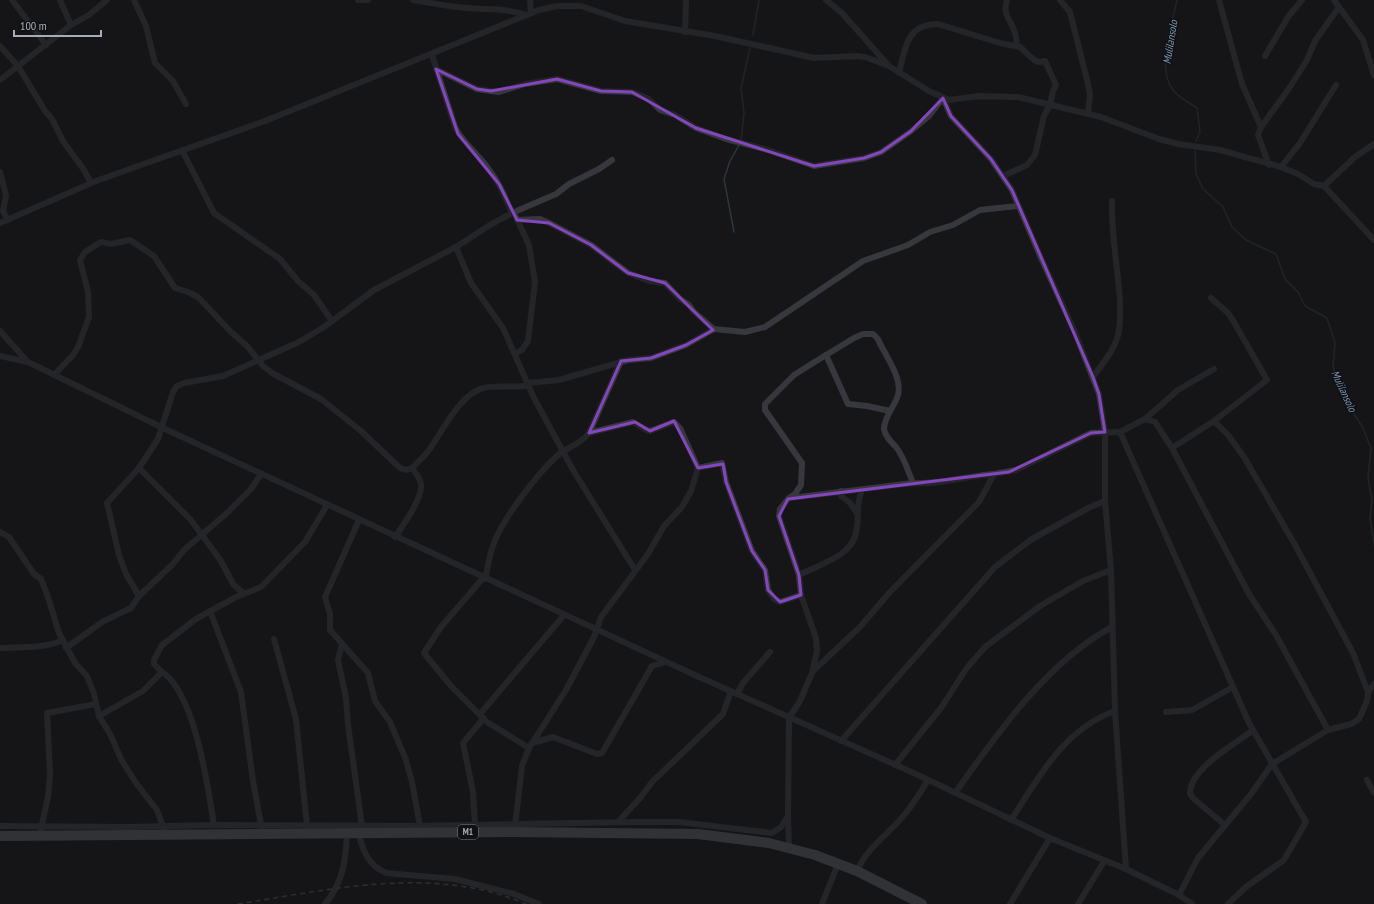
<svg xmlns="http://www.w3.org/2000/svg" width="1374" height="904" font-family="'PT Sans Narrow',sans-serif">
<rect width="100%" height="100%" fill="#161618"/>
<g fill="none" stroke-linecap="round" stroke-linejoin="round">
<g stroke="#2c353d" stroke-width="1.5">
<path d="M 1177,0 C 1172,24 1156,68 1173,90 C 1178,97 1190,103 1197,108 L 1200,132 L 1196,141"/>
<polyline points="753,35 759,0"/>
<polyline points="741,141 744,113 741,88 750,48"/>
<polyline points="1195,151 1196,174 1203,189 1223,207 1232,227 1246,240 1276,254 1285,279 1298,292 1305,306 1327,318 1335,343 1333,366 1337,381 1348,405 1362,426 1371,448 1368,478 1372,500 1370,518 1374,544"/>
<polyline points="734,232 724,179 730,161 739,145"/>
</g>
<g stroke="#37383d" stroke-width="6">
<polyline points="12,0 46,45"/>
<polyline points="134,0 146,26 155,63 173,81 186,104"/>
<polyline points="358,0 368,0"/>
<path d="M 413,0 C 431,3 450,7 468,8 C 488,10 507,8 526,15"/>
<polyline points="530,0 531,13"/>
<polyline points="826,0 842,13 888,65"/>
<path d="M 1007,0 C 1002,16 1011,19 1015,33 C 1017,37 1016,42 1017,46"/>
<polyline points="1060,0 1070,12 1087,80 1090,94 1088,113"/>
<polyline points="1219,0 1242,84 1261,127"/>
<polyline points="1334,0 1363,40 1374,75"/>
<polyline points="71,25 89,15 107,0"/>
<polyline points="685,32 686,0"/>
<polyline points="0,46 18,66 45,111 52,119 63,141 84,170 91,183"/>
<path d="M 432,55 L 455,127 C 463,143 478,154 488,168 C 499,182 505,197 512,213"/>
<polyline points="1265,56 1288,17 1302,0"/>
<polyline points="436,69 477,89 491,91 499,92 525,84 557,79 601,91 632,92 649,99 660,110 675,115 696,128 726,139 768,150 814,166 864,158 881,152 911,131 929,116 943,98"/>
<path d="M 899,73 C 905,49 906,24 938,24 L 1000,43 L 1020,47 L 1034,60 L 1038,62 L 1045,61 L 1056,85 L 1053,91 L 1050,105 L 1044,116 L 1035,155 L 1027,165 L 1003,176"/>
<polyline points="0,80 71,25 60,0"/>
<polyline points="943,98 951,116 991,159 1012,190 1041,258 1074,330 1099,394 1105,432 1105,501 1111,570 1115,711 1126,869"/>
<polyline points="182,150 214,213 280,259 298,281 314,295 332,321"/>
<polyline points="1269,165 1258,135 1261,127 1288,90 1307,60 1315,41 1339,7"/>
<polyline points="1281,167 1300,143 1336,85"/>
<polyline points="0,172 6,195 3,211 8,220"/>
<polyline points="1324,186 1355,157 1374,144"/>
<polyline points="517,220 540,219 549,223 591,245 628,273 649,281 665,283 680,299 689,305 694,312 714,329"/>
<polyline points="0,223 96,181 265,121 539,10 557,6 581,6 625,21 715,36 814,58 856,56 865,57 889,66 929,91 949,100 979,96 1018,97 1101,117 1159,139 1178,144 1220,150 1281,167 1298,174 1314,184 1324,186 1374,240"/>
<polyline points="456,247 471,283 503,328 534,398 573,470 635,570"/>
<polyline points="0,331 28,362"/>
<polyline points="515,354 522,350 528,341 535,282 529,245 516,217"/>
<polyline points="826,355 848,404 867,406 890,411"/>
<polyline points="0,356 28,362 163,428 697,676 916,774 1050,838 1126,869 1179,895 1192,904"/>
<polyline points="54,375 73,355 78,347 89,317 88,292 80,260 85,252 101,242 111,244 130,240 154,256 175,288 188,292 198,297 230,331 247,346 263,366 272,373 321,399 361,431 400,468 406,470 412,468"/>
<path d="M 1093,377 C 1102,364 1114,351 1118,335 C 1121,324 1120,313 1120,302 C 1118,268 1111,235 1112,201"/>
<polyline points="528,383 559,380 628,360 651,358 686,345 714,329 745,332 765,327 863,261 908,245 930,232 953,225 980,210 1017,206"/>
<polyline points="1145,419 1178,390 1214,369"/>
<polyline points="1120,432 1249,723 1306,822 1284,860 1246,887 1228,904"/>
<polyline points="1172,448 1249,594 1276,635 1328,730"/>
<polyline points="139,468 191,520 221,561 233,584 244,594"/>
<polyline points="698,468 722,463 726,482 752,551 765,570 768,590 774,599 780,602 801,595"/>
<polyline points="841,491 841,496 850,503 857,513"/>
<path d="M 791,498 L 913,483 C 940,485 966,476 994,474"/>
<polyline points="359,520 325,597 330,614 330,630 368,673 375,701 390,722 406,760 412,782 420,826"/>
<polyline points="0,532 9,537 34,574 41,579 48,597 59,633 75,663 87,676 94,694 99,716 110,734 122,761 136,783 157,810 164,829"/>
<path d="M 395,537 C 403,525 423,498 421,484 C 420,478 416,473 412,468 C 418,462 424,457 429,450 C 442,432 460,394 483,388 C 497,384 513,389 529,385"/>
<path d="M 799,575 C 822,563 855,556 857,527 C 859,512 856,505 862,490"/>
<polyline points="483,578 441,627 424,653 451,686 487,722 529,748"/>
<path d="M 485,579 C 488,568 489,556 493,546 C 500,522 538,473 557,456 C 567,447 580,445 589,433 L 621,361"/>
<polyline points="139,596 126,574 119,555 107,503 139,468 158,439 173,392 177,386 184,383 223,376 299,342 324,327 374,290 456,247 490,225 512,213 556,194 569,184 599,169 612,160"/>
<polyline points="210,611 241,692 253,781 262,830"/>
<polyline points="274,639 296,719 307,826"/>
<polyline points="342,644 338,660 346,698 348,725 362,826"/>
<path d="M 0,648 C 20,647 44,649 63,640"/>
<polyline points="66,648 102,622 131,608 139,596 173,564 184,550 227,513 251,489 261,474"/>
<polyline points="813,671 860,627 889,593 979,502 994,474 1016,470 1091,433 1120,432 1145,419 1155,422 1172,448 1214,421 1267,380 1234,322 1228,313 1211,298"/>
<polyline points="162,672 154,664 154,660 162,645 196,619 236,597 261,587 305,542 327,505"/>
<polyline points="1368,692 1374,684"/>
<polyline points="737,694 743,683 770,652"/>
<polyline points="1166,712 1192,710 1233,687"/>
<polyline points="480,714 564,615"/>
<path d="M 99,716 L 143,691 L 162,672 C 195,693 208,787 214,825"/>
<polyline points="841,741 995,567 1032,539 1090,507 1105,501"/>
<polyline points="532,743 553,737 597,754 602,753 652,666 665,662"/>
<polyline points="895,765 941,708 966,669 985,647 1040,606 1083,581 1111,570"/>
<polyline points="1367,780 1374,793"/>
<path d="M 955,793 C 996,735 1048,661 1112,627"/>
<path d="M 1011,820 C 1039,777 1064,729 1115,711"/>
<polyline points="618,822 640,798 652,782 723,714 731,691"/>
<polyline points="475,825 473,792 463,743 484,718"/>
<path d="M 1225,825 L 1194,799 L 1190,794 C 1189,769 1235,744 1252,731"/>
<polyline points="0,826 129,827 214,825 420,826 632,822 679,822 772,833 781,827 788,816"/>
<polyline points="515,826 522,766 529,748 566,690 594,637 601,617 648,554 664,526 682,507 691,491 698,468 680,428 674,422 650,431 646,430 633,422 589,433"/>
<polyline points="41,829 48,797 50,774 47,713 96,704"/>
<path d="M 358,833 C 364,852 367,864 386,873 L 455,879 L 514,894 L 539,904"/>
<path d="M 789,849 L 788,816 L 789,718 L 800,701 L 812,673 L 817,651 L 816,638 L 801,595 L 799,575 L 779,516 L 780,509 L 788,499 L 795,494 L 801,485 L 802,463 L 765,410 L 765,404 L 794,375 L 813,363 L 854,338 L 863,334 L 873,334 L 878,339 C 885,356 905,380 897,398 C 893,408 884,418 884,429 C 885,436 891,442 896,447 C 904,457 908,471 913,483"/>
<path d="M 857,871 C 866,850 882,839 897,823 C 909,811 919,795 928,780"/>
<polyline points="1179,895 1198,858 1251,794 1272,764 1328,730 1351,724 1359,719 1367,701 1368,692 1353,653 1294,543 1244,457 1228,435 1214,421"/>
<path d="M 325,904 C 343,883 346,859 347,833"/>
<polyline points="822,904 838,864"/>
<polyline points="1010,904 1050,838"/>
<polyline points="1078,904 1105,860"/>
</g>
<polyline stroke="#53555c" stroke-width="10" points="0,836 514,832 698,834 769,843 815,855 857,871 922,904"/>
<path stroke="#4a4c52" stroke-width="1.5" stroke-dasharray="5 4" stroke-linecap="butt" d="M 238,904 C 332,889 435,865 526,904"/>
</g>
<path d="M0 0H1374V904H0ZM 436,69 L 477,89 L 491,91 L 557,79 L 601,91 L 632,92 L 696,128 L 814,166 L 864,158 L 881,152 L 911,131 L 943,98 L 951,116 L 991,159 L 1012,190 L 1093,377 L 1099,394 L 1105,432 L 1091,433 L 1009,472 L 788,499 L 779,516 L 799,575 L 801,595 L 780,602 L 768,590 L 765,570 L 752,551 L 726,482 L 723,464 L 698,468 L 674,421 L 650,431 L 635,422 L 589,433 L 621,361 L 651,358 L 686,345 L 713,330 L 665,283 L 628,273 L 591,245 L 549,223 L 517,220 L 499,184 L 458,134 Z" fill="#161618" fill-opacity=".55" fill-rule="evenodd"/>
<path fill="none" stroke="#8446be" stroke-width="3" stroke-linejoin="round" d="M 436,69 L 477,89 L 491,91 L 557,79 L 601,91 L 632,92 L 696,128 L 814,166 L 864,158 L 881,152 L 911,131 L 943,98 L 951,116 L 991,159 L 1012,190 L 1093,377 L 1099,394 L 1105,432 L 1091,433 L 1009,472 L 788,499 L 779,516 L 799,575 L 801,595 L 780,602 L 768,590 L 765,570 L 752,551 L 726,482 L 723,464 L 698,468 L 674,421 L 650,431 L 635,422 L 589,433 L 621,361 L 651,358 L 686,345 L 713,330 L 665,283 L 628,273 L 591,245 L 549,223 L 517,220 L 499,184 L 458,134 Z"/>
<g text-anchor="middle" stroke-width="3" stroke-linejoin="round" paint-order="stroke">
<rect fill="#111113" stroke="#7b7e87" stroke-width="1" x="458" y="825" width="20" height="14" rx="3"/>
<g font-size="9" font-weight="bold" fill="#a8adb9">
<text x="468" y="835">M1</text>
</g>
<g font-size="11" font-style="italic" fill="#7e9ab5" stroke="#111113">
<text transform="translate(1170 42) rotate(-81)" y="4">Mulilansolo</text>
<text transform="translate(1344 391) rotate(65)" y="4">Mulilansolo</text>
</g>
</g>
<path d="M14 30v6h87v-6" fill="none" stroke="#a8adb9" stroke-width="2"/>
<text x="20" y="30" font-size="12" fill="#a8adb9" stroke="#111113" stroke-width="3" paint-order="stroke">100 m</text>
</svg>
